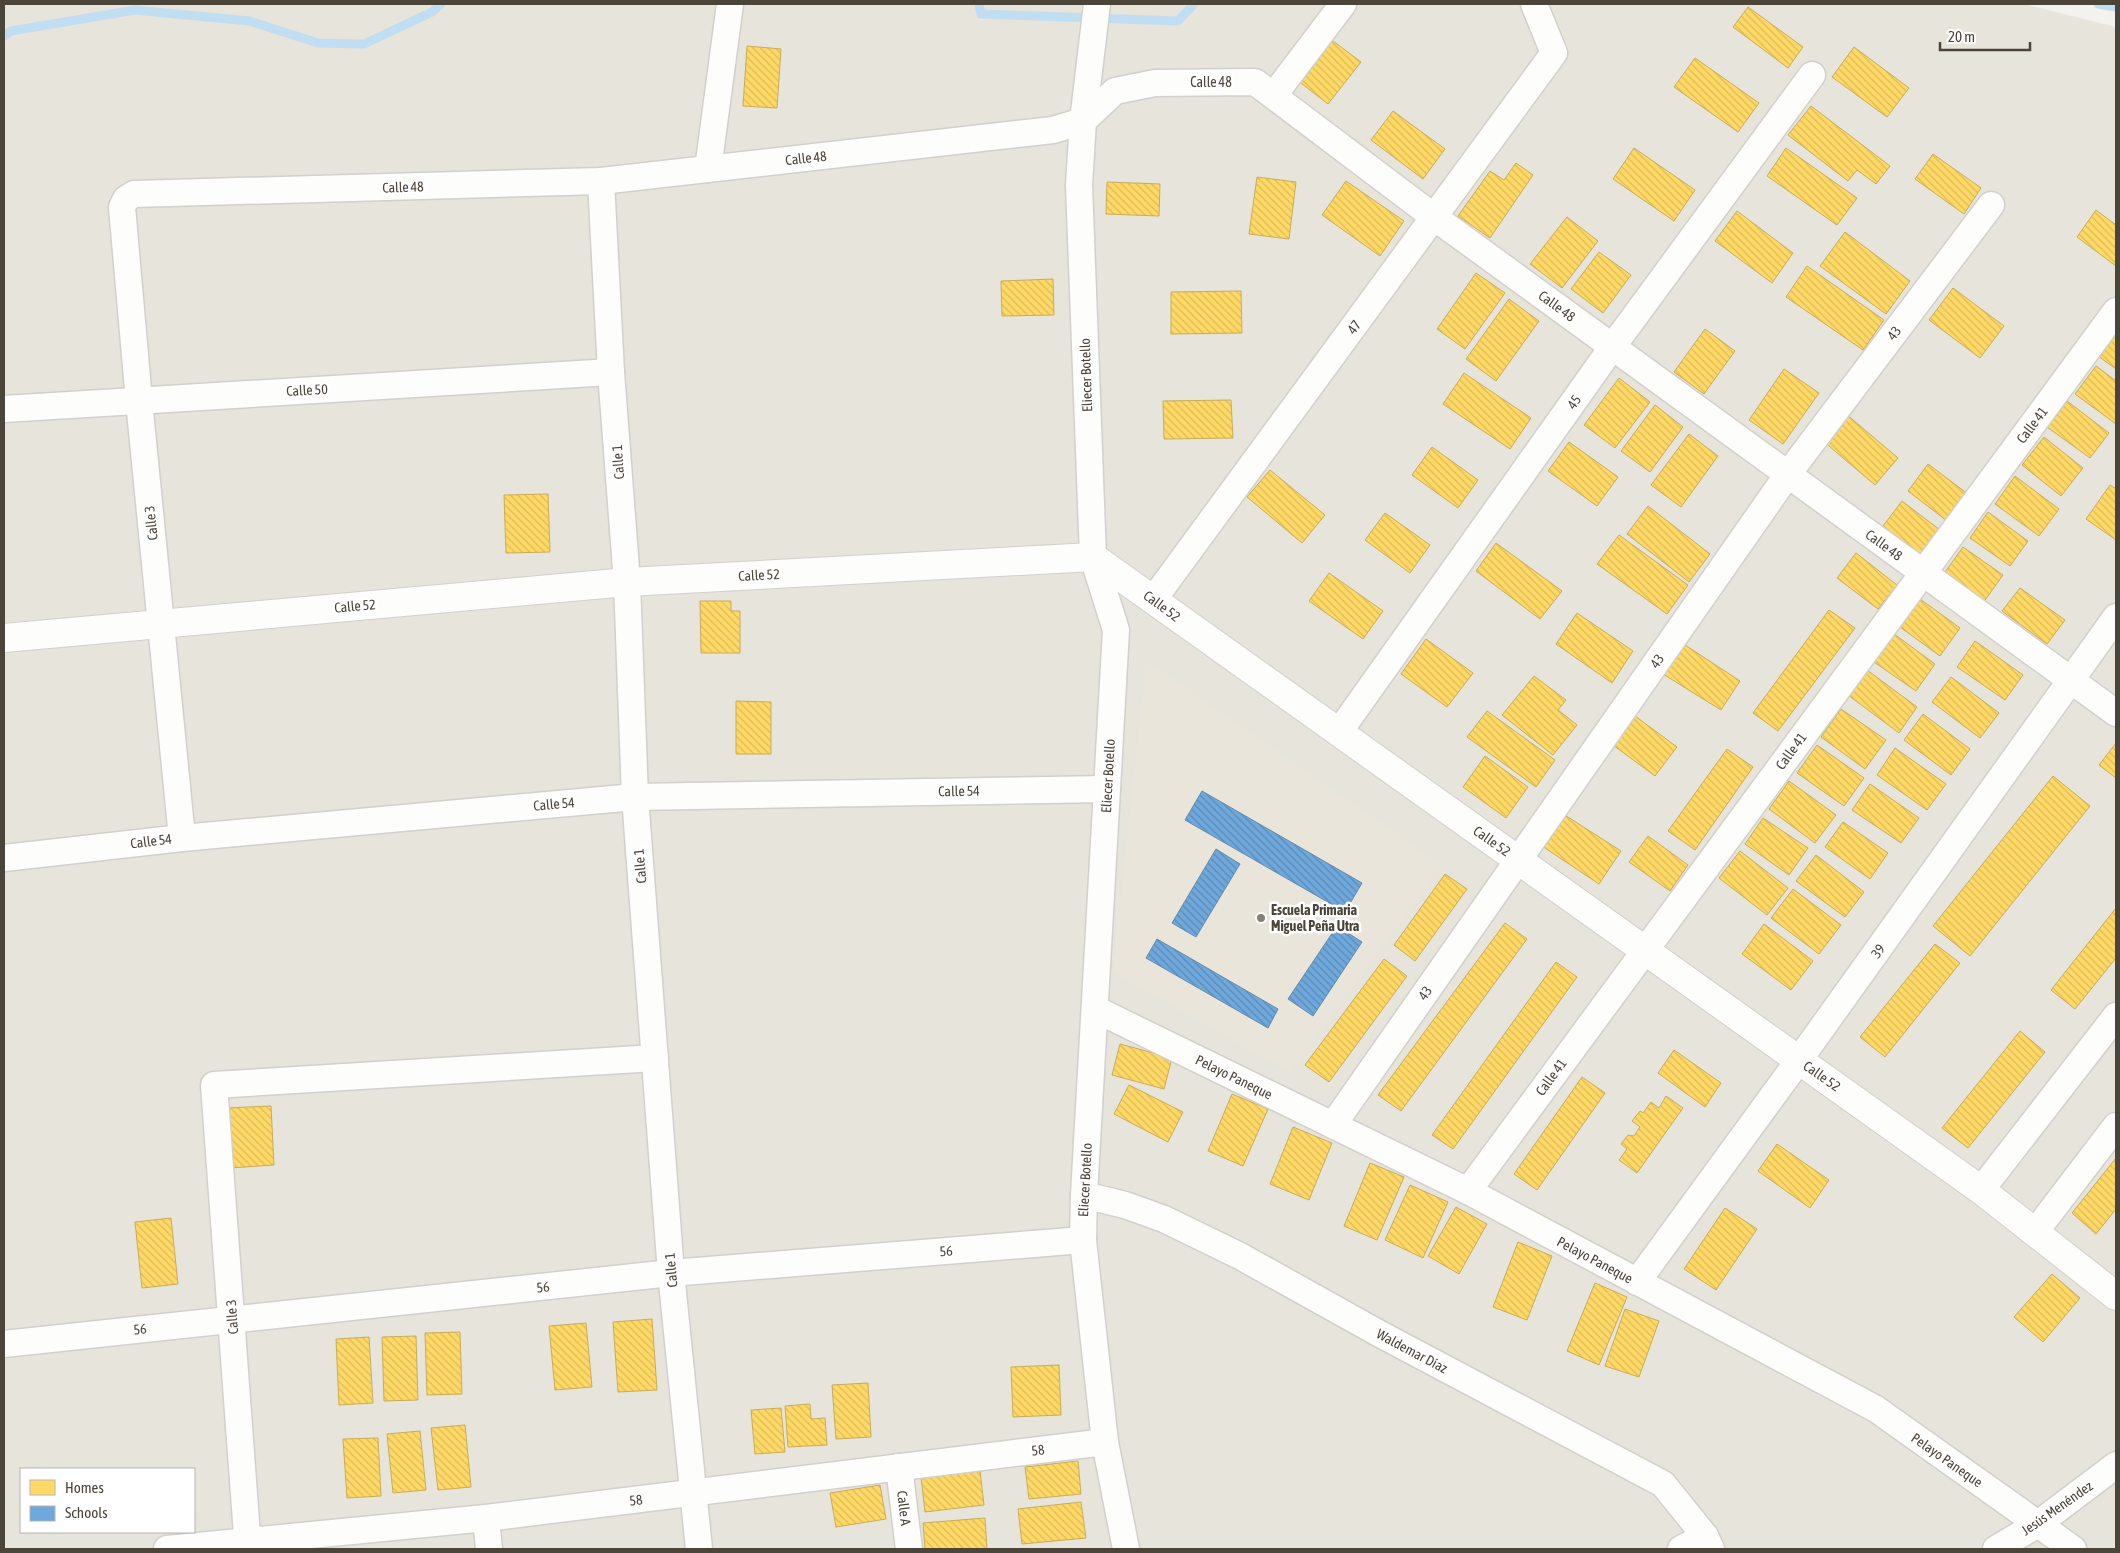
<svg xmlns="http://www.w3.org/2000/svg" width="2120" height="1553" font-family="'Asap Condensed',sans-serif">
<defs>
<pattern id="homes-back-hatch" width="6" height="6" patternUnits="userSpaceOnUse" patternTransform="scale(1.25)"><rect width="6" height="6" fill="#ffd966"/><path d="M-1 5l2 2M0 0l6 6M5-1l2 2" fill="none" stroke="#dcbb59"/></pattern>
<pattern id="schools-back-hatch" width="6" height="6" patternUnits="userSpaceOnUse" patternTransform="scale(1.25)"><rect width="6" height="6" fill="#6fa8dc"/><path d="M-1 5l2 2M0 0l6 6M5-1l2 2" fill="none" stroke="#5d8ab3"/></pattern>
</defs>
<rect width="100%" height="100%" fill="#f4f2ee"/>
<path fill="#e7e4dc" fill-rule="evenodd" d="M 4,4 L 2024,4 L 2116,27 L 2116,1549 L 4,1549 ZM 21,1469 L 194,1469 L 194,1532 L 21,1532 Z"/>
<polygon fill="#eae5da" points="1146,660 1442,865 1289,1073 1113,972"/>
<g fill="url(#homes-back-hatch)" stroke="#c9ac58">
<polygon points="1748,7 1803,47 1788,68 1733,27"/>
<polygon points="1329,38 1361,62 1328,104 1297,80"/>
<polygon points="747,46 781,49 777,108 743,106"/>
<polygon points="1854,47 1909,88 1887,117 1832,77"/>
<polygon points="1695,58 1759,103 1738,132 1674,87"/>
<polygon points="1811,106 1890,166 1876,184 1857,170 1848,181 1788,135"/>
<polygon points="1393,111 1445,149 1423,179 1371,140"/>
<polygon points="1634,148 1695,190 1674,221 1613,179"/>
<polygon points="1786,148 1857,198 1837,225 1767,176"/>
<polygon points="1933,154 1981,188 1964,214 1915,179"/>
<polygon points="1516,163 1533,175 1490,238 1458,216 1490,171 1504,180"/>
<polygon points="1257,177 1296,182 1289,239 1249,234"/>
<polygon points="1346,181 1404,221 1380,256 1322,215"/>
<polygon points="1107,182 1160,184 1159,216 1106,214"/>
<polygon points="2096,210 2116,225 2116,266 2077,237"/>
<polygon points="1737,211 1793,253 1772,283 1715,241"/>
<polygon points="1567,217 1598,241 1562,288 1530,264"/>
<polygon points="1845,232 1910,281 1886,314 1820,266"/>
<polygon points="1599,252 1631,275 1603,313 1571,289"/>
<polygon points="1807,266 1884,320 1863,350 1786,297"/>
<polygon points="1476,273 1505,293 1465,349 1437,329"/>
<polygon points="1053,279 1054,315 1002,316 1001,281"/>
<polygon points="1953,288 2004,326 1980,358 1929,320"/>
<polygon points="1241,291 1242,333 1171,334 1171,292"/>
<polygon points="1509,299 1539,321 1496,381 1466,359"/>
<polygon points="1705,329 1735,351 1704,394 1674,372"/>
<polygon points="2116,332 2116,369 2098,356"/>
<polygon points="2096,366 2116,381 2116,424 2075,394"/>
<polygon points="1784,369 1819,393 1783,444 1749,420"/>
<polygon points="1464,373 1531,418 1510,449 1443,404"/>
<polygon points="1619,378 1650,402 1615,448 1584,425"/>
<polygon points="1231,400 1233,438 1164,439 1163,401"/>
<polygon points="2067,401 2109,433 2090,458 2047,427"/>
<polygon points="1655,405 1683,427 1650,472 1621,451"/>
<polygon points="1846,414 1898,458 1875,485 1823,441"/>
<polygon points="1689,434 1718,456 1681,507 1651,485"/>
<polygon points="2044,437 2083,468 2061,496 2022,465"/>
<polygon points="1569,442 1618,477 1597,506 1548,471"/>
<polygon points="1432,447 1478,480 1458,508 1412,475"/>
<polygon points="1928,464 1968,494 1947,521 1908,491"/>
<polygon points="1270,470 1325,515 1302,543 1247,497"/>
<polygon points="2015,476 2059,509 2039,536 1995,504"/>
<polygon points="2110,485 2116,489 2116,540 2086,519"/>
<polygon points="548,494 550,552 506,553 504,495"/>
<polygon points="1902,501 1940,530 1921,555 1883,526"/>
<polygon points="1648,506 1710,554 1689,582 1627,534"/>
<polygon points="1988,512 2028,541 2010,566 1970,538"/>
<polygon points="1385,513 1430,545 1410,573 1365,540"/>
<polygon points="1619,535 1688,585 1667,614 1597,564"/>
<polygon points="1496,543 1562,591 1540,619 1476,571"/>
<polygon points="1963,547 2003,575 1983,603 1943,575"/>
<polygon points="1856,553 1897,585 1878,609 1837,578"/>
<polygon points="1329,573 1383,611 1363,639 1309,601"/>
<polygon points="2020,588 2065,620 2047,644 2002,611"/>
<polygon points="1920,599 1960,628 1940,656 1900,627"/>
<polygon points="700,601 731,601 731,611 740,611 740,653 701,653"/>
<polygon points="1829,610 1855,628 1778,731 1753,713"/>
<polygon points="1577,613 1633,651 1612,683 1556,644"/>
<polygon points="1894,634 1935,664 1916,691 1874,662"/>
<polygon points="1426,639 1473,673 1447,707 1401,674"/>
<polygon points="1975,641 2023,675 2005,700 1957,667"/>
<polygon points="1682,643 1740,681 1721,710 1663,674"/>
<polygon points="1867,670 1917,707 1899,733 1848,695"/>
<polygon points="1534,676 1566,700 1558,710 1577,725 1553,755 1502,715"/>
<polygon points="1951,677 1999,713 1980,738 1932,702"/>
<polygon points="736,701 771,702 771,754 736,754"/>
<polygon points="1841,709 1886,740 1865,769 1821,737"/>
<polygon points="1487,711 1555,760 1536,787 1467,737"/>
<polygon points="1923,714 1970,749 1951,775 1904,740"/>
<polygon points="1635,716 1677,747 1655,776 1613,745"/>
<polygon points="2116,743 2116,778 2099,765"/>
<polygon points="1817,745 1864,778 1844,806 1797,773"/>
<polygon points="1895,748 1946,784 1927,810 1877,775"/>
<polygon points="1727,749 1753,767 1695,850 1668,831"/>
<polygon points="1485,756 1528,787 1506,818 1463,787"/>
<polygon points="2053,776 2090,806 1970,956 1933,926"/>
<polygon points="1789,781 1836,815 1815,843 1769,809"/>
<polygon points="1870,784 1919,818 1901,843 1852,810"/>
<polygon points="1560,812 1621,851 1599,884 1539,844"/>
<polygon points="1763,818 1808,848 1789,875 1745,844"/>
<polygon points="1843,822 1888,853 1870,879 1825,847"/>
<polygon points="1648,836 1688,865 1670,891 1629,862"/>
<polygon points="1740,851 1788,888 1767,915 1719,878"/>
<polygon points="1816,855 1864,892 1845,917 1796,881"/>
<polygon points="1445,874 1467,889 1415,961 1394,945"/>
<polygon points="1793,889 1841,925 1819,954 1771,918"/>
<polygon points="2116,908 2116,958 2075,1009 2051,990"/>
<polygon points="1505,923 1527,939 1401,1111 1378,1095"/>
<polygon points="1764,924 1813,961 1791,990 1742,954"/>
<polygon points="1935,944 1960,963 1885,1057 1860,1037"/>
<polygon points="1384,959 1407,976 1329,1082 1305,1065"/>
<polygon points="1556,962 1577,977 1453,1149 1432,1135"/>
<polygon points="2020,1031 2045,1052 1968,1148 1942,1128"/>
<polygon points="1120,1044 1172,1058 1164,1089 1112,1075"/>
<polygon points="1674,1050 1721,1083 1705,1107 1658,1073"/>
<polygon points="1582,1077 1605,1093 1537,1190 1514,1174"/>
<polygon points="1129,1085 1183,1112 1168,1142 1114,1114"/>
<polygon points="1232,1094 1268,1109 1243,1166 1208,1151"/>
<polygon points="1666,1096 1683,1108 1637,1173 1619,1160 1627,1149 1621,1144 1628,1135 1634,1136 1640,1127 1632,1121 1640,1111 1643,1113 1651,1102 1659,1108"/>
<polygon points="271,1106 274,1165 230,1168 227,1108"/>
<polygon points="1293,1127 1332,1143 1309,1200 1270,1184"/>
<polygon points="1777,1144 1829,1180 1810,1208 1758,1171"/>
<polygon points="2116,1158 2116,1209 2096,1234 2072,1213"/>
<polygon points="1370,1163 1404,1177 1377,1240 1344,1226"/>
<polygon points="1410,1185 1448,1202 1423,1258 1385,1240"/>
<polygon points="1456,1207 1487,1224 1459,1274 1428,1256"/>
<polygon points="1725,1208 1757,1229 1716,1290 1684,1269"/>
<polygon points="171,1218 178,1284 142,1288 135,1222"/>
<polygon points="1518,1242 1552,1256 1527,1320 1493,1307"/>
<polygon points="2052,1274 2080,1298 2043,1342 2014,1317"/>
<polygon points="1595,1283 1627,1297 1599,1365 1567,1351"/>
<polygon points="1625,1309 1659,1321 1639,1377 1605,1366"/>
<polygon points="652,1319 657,1390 618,1392 613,1322"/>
<polygon points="586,1323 592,1387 555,1390 549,1326"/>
<polygon points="460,1332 462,1394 427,1395 425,1333"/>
<polygon points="416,1336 418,1400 384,1401 382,1337"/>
<polygon points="369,1337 373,1403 339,1405 336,1339"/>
<polygon points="1059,1365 1061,1415 1013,1417 1011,1367"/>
<polygon points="868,1383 871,1437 836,1439 832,1385"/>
<polygon points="810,1404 811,1419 825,1418 827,1445 788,1447 785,1406"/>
<polygon points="781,1408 785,1452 755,1454 751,1410"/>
<polygon points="465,1425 471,1487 438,1490 431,1428"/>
<polygon points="420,1431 426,1490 393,1493 387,1434"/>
<polygon points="378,1438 381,1496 347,1498 343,1439"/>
<polygon points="1078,1461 1081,1494 1029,1499 1025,1467"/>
<polygon points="980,1471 984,1505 925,1512 921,1477"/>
<polygon points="880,1485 886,1519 836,1527 830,1493"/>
<polygon points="1081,1502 1086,1538 1022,1544 1018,1509"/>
<polygon points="985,1518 987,1549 925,1549 923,1523"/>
</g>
<g fill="url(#schools-back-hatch)" stroke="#648aab">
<polygon points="1202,791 1362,883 1345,912 1185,820"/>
<polygon points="1216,849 1240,864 1196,937 1172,923"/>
<polygon points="1337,926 1362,942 1313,1016 1288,999"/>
<polygon points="1157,939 1278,1009 1268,1028 1146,958"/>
</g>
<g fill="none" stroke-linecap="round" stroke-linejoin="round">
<g stroke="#c0ddf1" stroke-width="9">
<polyline points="979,4 981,14 1178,21 1194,4"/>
<polyline points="2098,4 2116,7"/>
<polyline points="4,36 11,31 135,10 249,21 318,43 364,44 432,12 441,4"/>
</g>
<defs>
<g id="minor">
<polyline points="1097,4 1083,121 1079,185 1093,557 1116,630 1084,1195 1083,1240 1105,1442 1126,1549"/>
<polyline points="1274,95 1343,4"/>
<polyline points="708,169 730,4"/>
<polyline points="601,181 611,372 627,582 635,797 671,1273 699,1549"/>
<polyline points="4,409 611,372"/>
<polyline points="1153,600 1554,53 1534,4"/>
<polyline points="1339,732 1613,346 1812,75"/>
<polyline points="182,838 139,401 122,207 126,199 134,194 601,181 1053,130 1083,121 1115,91 1155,83 1255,82 1434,217 2116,713"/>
<polyline points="4,858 182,838 635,797 1107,789"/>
<polyline points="1095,1009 1468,1191 1876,1409 2073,1549"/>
<polyline points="1333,1125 1788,474 1991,205"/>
<polyline points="1981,1190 2116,1016"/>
<polyline points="1468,1191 2116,311"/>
<polyline points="1084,1195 1125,1205 1164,1219 1240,1256 1380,1334 1663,1484 1705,1536 1711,1549"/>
<polyline points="2035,1232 2116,1126"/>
<polyline points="1637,1282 1799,1060 2116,617"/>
<polyline points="4,1344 671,1273 1083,1240"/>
<polyline points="899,1467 909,1549"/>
<polyline points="486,1518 489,1549"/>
<polyline points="167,1549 486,1518 1105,1442"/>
<polyline points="248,1549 214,1085 655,1058"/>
<polyline points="1681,1549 1705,1536"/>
<polyline points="1996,1549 2038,1524 2116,1465"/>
</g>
<polyline id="tertiary" points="4,638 627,582 1093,557 1981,1190 2116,1296"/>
</defs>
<use href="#minor" stroke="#d2d0cb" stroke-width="29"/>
<use href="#tertiary" stroke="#d2d0cb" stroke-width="30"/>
<use href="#minor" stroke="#fdfdfc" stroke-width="26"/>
<use href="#tertiary" stroke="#fdfdfc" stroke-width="28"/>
</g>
<circle fill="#868178" stroke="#fff" stroke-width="2" cx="1261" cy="918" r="5"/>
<g text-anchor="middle" stroke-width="5" stroke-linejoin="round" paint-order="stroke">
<g font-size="14" fill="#4b4439" stroke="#fff">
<text x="1211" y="87">Calle 48</text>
<text transform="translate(806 158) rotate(-6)" y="5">Calle 48</text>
<text transform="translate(403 187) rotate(-2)" y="5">Calle 48</text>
<text transform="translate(1557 306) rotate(36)" y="5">Calle 48</text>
<text transform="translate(1354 327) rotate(-54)" y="5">47</text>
<text transform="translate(1894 333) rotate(-53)" y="5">43</text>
<text transform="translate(1086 375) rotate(-92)" y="5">Eliecer Botello</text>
<text transform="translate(307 390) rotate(-3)" y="5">Calle 50</text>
<text transform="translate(1574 402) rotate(-55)" y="5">45</text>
<text transform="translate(2032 425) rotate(-53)" y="5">Calle 41</text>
<text transform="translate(618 462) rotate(-94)" y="5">Calle 1</text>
<text transform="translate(151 523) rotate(-96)" y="5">Calle 3</text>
<text transform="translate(1884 545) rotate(36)" y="5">Calle 48</text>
<text transform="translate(759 575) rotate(-3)" y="5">Calle 52</text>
<text transform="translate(355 606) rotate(-5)" y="5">Calle 52</text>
<text transform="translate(1162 606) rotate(36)" y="5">Calle 52</text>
<text transform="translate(1657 661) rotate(-55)" y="5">43</text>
<text transform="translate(1791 751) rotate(-54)" y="5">Calle 41</text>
<text transform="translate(1108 776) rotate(-87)" y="5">Eliecer Botello</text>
<text transform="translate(959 791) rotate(-1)" y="5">Calle 54</text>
<text transform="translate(554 804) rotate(-5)" y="5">Calle 54</text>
<text transform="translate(151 841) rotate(-7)" y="5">Calle 54</text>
<text transform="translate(1492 841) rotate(35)" y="5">Calle 52</text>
<text transform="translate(640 866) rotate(-95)" y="5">Calle 1</text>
<text transform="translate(1878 951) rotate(-54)" y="5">39</text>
<text transform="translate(1425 993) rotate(-55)" y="5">43</text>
<text transform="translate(1822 1076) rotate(35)" y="5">Calle 52</text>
<text transform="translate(1234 1077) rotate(26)" y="5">Pelayo Paneque</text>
<text transform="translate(1551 1077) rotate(-54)" y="5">Calle 41</text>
<text transform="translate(1085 1180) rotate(-87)" y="5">Eliecer Botello</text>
<text transform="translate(946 1251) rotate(-5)" y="5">56</text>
<text transform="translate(1595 1260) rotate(28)" y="5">Pelayo Paneque</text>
<text transform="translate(671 1270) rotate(-95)" y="5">Calle 1</text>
<text transform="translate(543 1287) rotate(-6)" y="5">56</text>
<text transform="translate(232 1317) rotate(-94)" y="5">Calle 3</text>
<text transform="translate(140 1329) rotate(-6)" y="5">56</text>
<text transform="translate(1412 1351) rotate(28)" y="5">Waldemar Díaz</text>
<text transform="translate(1038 1450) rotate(-7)" y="5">58</text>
<text transform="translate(1947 1460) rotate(35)" y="5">Pelayo Paneque</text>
<text transform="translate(636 1500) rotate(-7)" y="5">58</text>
<text transform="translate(904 1508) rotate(83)" y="5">Calle A</text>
<text transform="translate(2057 1508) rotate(-35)" y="5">Jesús Menéndez</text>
</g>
<g font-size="14" font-weight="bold" fill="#4b4439" stroke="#fff" text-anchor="start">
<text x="1271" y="915">Escuela Primaria<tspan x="1271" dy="16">Miguel Peña Utra</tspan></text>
</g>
</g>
<rect width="2120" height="1553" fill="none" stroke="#4b4439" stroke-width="10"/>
<rect x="20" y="1468" width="175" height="65" fill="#ffffff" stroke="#b7b4b0"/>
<rect x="30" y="1480" width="25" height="15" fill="#ffd966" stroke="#b7b4b0"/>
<text x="65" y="1493" font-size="15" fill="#4b4439">Homes</text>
<rect x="30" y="1506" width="25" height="15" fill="#6fa8dc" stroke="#b7b4b0"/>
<text x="65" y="1518" font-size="15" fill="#4b4439">Schools</text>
<path d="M1940 42v8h90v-8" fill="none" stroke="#4b4439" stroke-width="2.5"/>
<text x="1948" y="42" font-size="15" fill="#4b4439" stroke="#ffffff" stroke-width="4" paint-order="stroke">20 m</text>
</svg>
